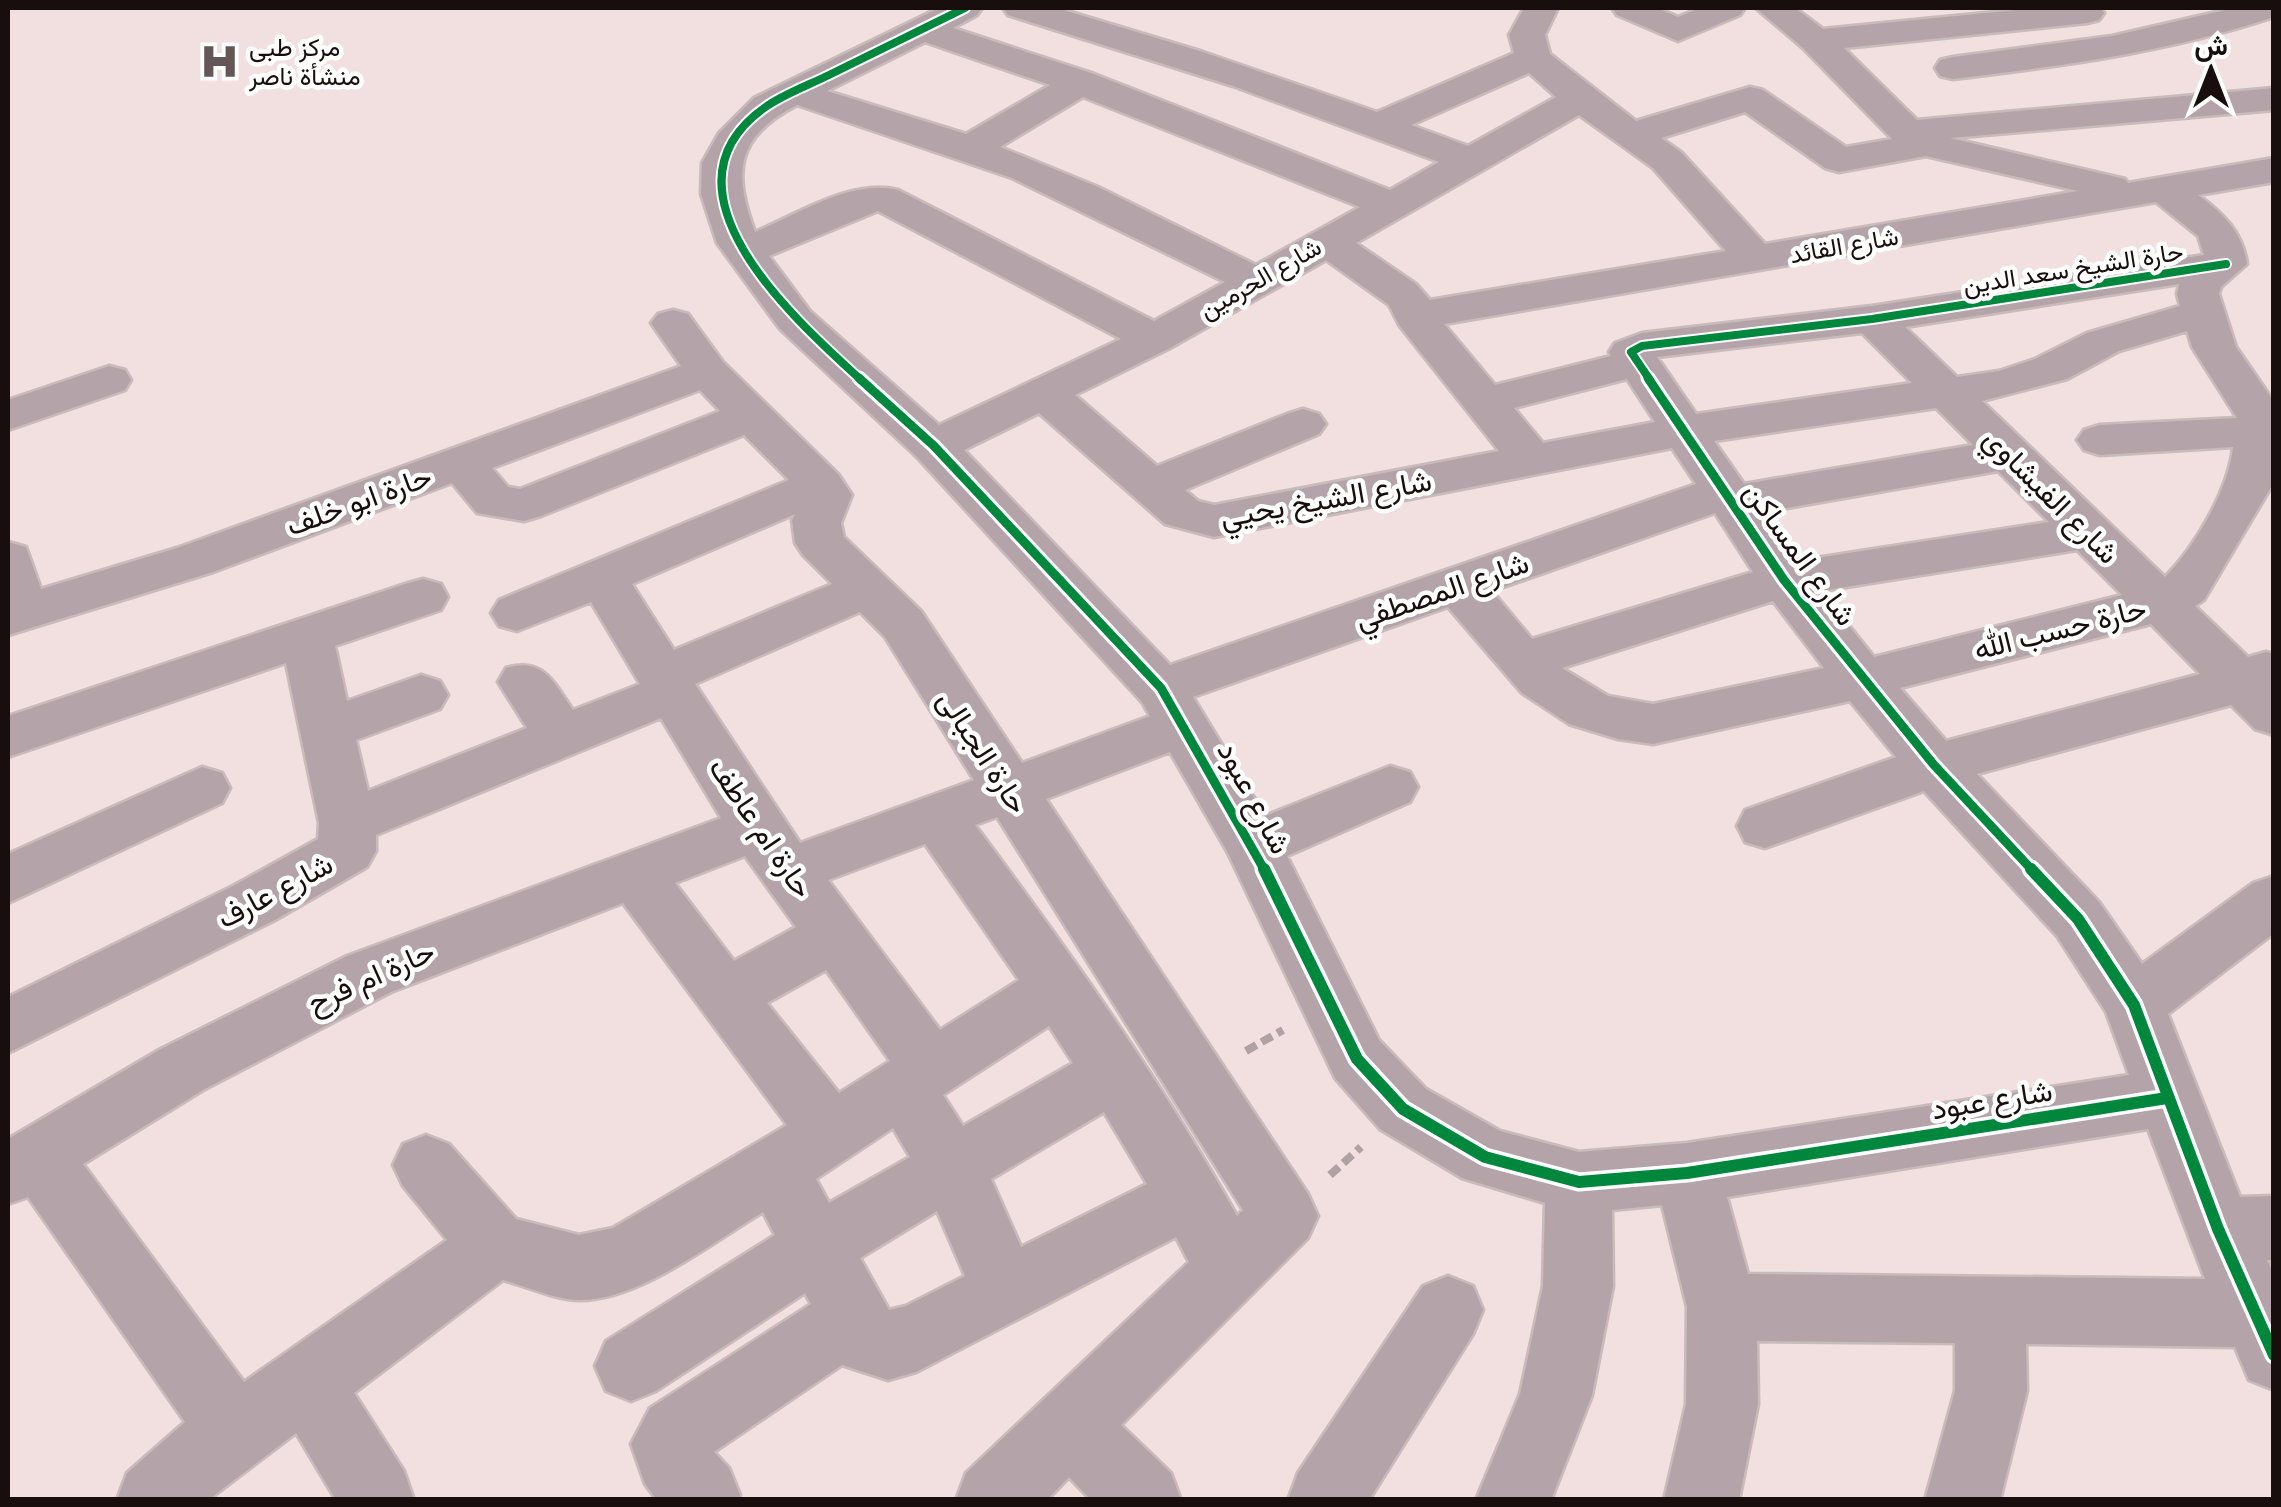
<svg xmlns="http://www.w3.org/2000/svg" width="2281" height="1507" font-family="Lato,Vazirmatn,sans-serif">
<rect width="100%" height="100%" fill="#f2dfdf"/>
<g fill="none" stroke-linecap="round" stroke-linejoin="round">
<defs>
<g id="minor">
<path d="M 939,8 L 982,8 L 977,15 L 953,28 L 1094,74 L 1390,190 L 1439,162 L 1233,86 L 1008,15 L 1003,8 L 1057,8 L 1203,52 L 1377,112 L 1514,53 L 1509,35 L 1524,8 L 1558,8 L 1545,35 L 1550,54 L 1636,121 L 1750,87 L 1763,90 L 1846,147 L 1892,139 L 1803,48 L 1756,8 L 1795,8 L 1823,29 L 2037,8 L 2101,8 L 2104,13 L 2099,20 L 2087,23 L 1844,48 L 1917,120 L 2274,88 L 2274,110 L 1950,138 L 2125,179 L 2128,183 L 2274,158 L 2274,182 L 2198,195 C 2223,213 2243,233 2247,264 L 2221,287 L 2219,294 L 2236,347 L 2274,402 L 2274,482 L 2204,600 L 2195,606 L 2248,657 L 2266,652 L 2274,654 L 2274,735 L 2255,729 L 2231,705 L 1977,774 L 2099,902 L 2142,964 L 2253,883 L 2274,876 L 2274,933 L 2168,1014 L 2240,1197 L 2274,1196 L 2274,1260 L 2267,1260 L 2274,1275 L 2274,1390 L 2249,1380 L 2235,1347 L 2026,1344 L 2027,1391 L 2000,1500 L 1925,1500 L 1955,1391 L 1955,1343 L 1757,1341 L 1758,1404 L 1739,1500 L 1664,1500 L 1686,1404 L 1687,1307 L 1662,1205 L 1612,1210 L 1613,1286 L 1592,1395 L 1551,1500 L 1476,1500 L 1520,1394 L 1543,1286 L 1545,1203 L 1462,1178 L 1380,1129 L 1335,1078 L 1228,853 L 1170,752 L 1046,799 L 1308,1194 L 1318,1216 L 1308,1238 L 1121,1425 L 1171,1473 L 1181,1500 L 1091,1500 L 1069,1477 L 1047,1500 L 956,1500 L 966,1473 L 1189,1262 L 1176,1237 L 916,1372 L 888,1380 L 842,1365 L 714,1452 L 729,1468 L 740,1495 L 738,1500 L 657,1500 L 645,1484 L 631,1444 L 650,1408 L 811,1304 L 805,1293 L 656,1391 L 631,1401 L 606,1391 L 595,1366 L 606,1341 L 775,1235 L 763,1212 C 713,1242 640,1300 580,1300 C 556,1300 526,1286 503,1280 L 354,1393 L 404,1471 L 414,1500 L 336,1500 L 296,1433 L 208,1500 L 117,1500 L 127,1473 L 185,1422 L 28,1197 L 8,1204 L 8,1139 L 159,1050 L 347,956 L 721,818 L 661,718 L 376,835 L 376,851 L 367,867 L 275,920 L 8,1053 L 8,997 L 233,886 L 318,839 L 319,823 L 286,663 L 8,757 L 8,716 L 405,584 L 423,579 L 441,584 L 448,597 L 441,610 L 335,646 L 347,701 L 421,675 L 440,681 L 448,695 L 440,709 L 356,740 L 368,791 L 527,728 L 498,682 L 506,668 C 544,657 553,682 573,710 L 640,684 L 591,602 L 517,631 L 499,626 L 491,613 L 499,600 L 789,480 L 744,435 L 541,516 L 524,521 L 477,513 L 452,483 L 213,572 L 8,635 L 8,542 L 26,547 L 41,589 L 177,548 L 681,366 L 651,323 L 658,314 L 673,310 L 688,314 L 723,362 L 838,474 L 852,495 L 841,523 L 844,537 L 921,611 L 1022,763 L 1150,716 L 1142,702 L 917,457 L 780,329 L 717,243 L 701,194 L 702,163 L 719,133 L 754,98 ZM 925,42 L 1050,85 L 966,134 L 827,91 ZM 1529,73 L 1556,97 L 1468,146 L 1411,125 ZM 1083,97 L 1360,207 L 1256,265 L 1098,187 L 1000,147 ZM 797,105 L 1012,178 L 1225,282 L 1154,321 L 898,190 C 852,178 796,215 755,232 C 733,173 735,137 797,105 ZM 1745,112 L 1825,168 L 1839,172 L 1926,156 L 2078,191 L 1765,244 L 1681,152 L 1661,138 ZM 1579,115 L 1653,168 L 1726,251 L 1430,300 L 1416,284 L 1356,243 ZM 2156,202 L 2198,236 L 2204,255 L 1872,306 L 1642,333 L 1615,343 L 1609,352 L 1611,356 L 1495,385 L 1444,324 ZM 878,211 L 1121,339 L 939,425 L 810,311 L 769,256 ZM 1326,260 L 1389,305 L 1399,325 L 1499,451 L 1214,505 L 1198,501 L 1185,490 L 1319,434 L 1326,424 L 1319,414 L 1303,409 L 1287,414 L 1157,466 L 1075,395 L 1170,348 ZM 2179,284 L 2177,294 L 2180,306 L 2087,333 L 2035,359 L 1999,371 L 1957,377 L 1905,327 ZM 2187,331 L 2192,347 L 2237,418 L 2100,425 L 2084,430 L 2077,440 L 2084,450 L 2100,455 L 2233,447 C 2229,489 2195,547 2165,577 L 1982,401 L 2067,379 L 2119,351 ZM 1862,333 L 1912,383 L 1696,414 L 1657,357 ZM 1627,379 L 1655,422 L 1543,443 L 1514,408 ZM 700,390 L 720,411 L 520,489 L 508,487 L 492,468 ZM 1936,408 L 1973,445 L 1744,484 L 1714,441 ZM 1039,413 L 1165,524 L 1214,537 L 1672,448 L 1696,484 L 1170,665 L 964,450 ZM 1998,471 L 2049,522 L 1797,561 L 1764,512 ZM 1715,513 L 1753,572 L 1532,639 L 1492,591 ZM 795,514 L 792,520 L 795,543 L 803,555 L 832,584 L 674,650 L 632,584 ZM 2077,550 L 2122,595 L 1874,657 L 1821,591 ZM 1773,601 L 1824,668 L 1653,704 L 1608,696 L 1562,668 ZM 1448,607 L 1522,693 L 1569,724 L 1618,739 L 1653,744 L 1850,701 L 1896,757 L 1745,810 L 1737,826 L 1745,842 L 1765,848 L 1924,791 L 2057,936 L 2106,1012 L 2129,1075 L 1687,1143 L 1579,1152 L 1500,1131 L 1426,1089 L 1379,1040 L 1287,856 L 1410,802 L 1418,787 L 1410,772 L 1390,766 L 1265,816 L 1193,697 ZM 860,612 L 885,637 L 974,780 L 800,843 L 695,684 ZM 2151,624 L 2200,674 L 1946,741 L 1900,688 ZM 997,817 L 1243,1210 L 1237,1216 C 1160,1079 1069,951 975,825 ZM 925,844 L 1019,980 L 940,1030 L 828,880 ZM 745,856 L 796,927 L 734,961 L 675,883 ZM 623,903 L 787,1125 L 613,1228 L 579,1235 L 516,1219 L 449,1144 L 426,1135 L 403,1144 L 393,1165 L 403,1186 L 447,1240 L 244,1382 L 83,1164 L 203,1090 L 391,992 ZM 826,970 L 890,1061 L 839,1093 L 767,1003 ZM 1049,1026 L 1073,1063 L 963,1126 L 943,1095 ZM 1104,1112 L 1147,1184 L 1021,1247 L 991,1179 ZM 893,1128 L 910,1157 L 829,1203 L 816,1179 ZM 2148,1129 L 2205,1279 L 1748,1274 L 1727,1197 ZM 937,1211 L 965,1276 L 906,1306 L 889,1310 L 860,1258 Z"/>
<polygon points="1612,8 1657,8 1678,17 1700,8 1745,8 1740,15 1678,41 1617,15"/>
<path d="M 2234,8 L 2274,8 L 2274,17 C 2169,52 2062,66 1953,79 L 1940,76 L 1935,68 L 1940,60 L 1953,57 L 2112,36 Z"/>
<polygon points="109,366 125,370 131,380 125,390 8,430 8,400"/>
<polygon points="202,767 222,773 230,788 222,803 8,903 8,854"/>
<polygon points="1448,1276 1473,1286 1483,1310 1473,1334 1369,1500 1288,1500 1298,1473 1423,1286"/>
</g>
</defs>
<use href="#minor" stroke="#c9bbbb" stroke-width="5"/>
<g stroke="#afa1a4" stroke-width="8" stroke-dasharray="12 6" stroke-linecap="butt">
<polyline points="1246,1051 1283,1030"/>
<polyline points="1330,1175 1361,1147"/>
</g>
<use href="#minor" fill="#b4a4a9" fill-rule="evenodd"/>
<defs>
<g id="cycleway-far2">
<path d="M 861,380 C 795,320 647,188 767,106 C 786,93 809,85 829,75 C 874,53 920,30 965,8"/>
<polyline points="1650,380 1631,352 1642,346 1872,319 2226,264"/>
</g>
<g id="cycleway-far1">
<polyline points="859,378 934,446 1161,688 1265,871"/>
<polyline points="1648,378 1784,580 1934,765 2033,871"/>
</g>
<g id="cycleway">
<polyline points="1264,869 1357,1059 1403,1109 1485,1157 1579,1182 1687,1173 2167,1098"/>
<polyline points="2031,869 2078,919 2134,1005 2218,1229 2274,1355"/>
</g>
</defs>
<use href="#cycleway-far2" stroke="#fff" stroke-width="12"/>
<use href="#cycleway-far1" stroke="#fff" stroke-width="15"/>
<use href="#cycleway" stroke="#fff" stroke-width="19"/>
<use href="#cycleway-far2" stroke="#00873e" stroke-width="8"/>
<use href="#cycleway-far1" stroke="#00873e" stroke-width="9"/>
<use href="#cycleway" stroke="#00873e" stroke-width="12"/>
</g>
<defs>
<symbol id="hospital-bare" viewBox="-9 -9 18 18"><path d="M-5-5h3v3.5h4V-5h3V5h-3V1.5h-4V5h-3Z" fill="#655757" stroke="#fff" stroke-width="2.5" paint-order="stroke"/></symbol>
</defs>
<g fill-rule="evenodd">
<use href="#hospital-bare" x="192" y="34" width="55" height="55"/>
</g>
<g text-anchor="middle" stroke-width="9" stroke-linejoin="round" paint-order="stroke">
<g font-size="25" fill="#190e0e" stroke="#fff" text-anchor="start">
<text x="249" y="56">مركز طبى<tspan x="249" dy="29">منشأة ناصر</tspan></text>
</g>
<g font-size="25" fill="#190e0e" stroke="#fff">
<text transform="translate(1844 245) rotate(-10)" y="9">شارع القائد</text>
<text transform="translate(2073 268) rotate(-9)" y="9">حارة الشيخ سعد الدين</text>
<text transform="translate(1260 278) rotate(-30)" y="9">شارع الحرمين</text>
</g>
<g font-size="30" fill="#190e0e" stroke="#fff">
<text transform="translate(2051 496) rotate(45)" y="10">شارع الفيشاوي</text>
<text transform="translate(1326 499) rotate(-10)" y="10">شارع الشيخ يحيي</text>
<text transform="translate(359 501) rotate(-20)" y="10">حارة ابو خلف</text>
<text transform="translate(1800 554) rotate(54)" y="10">شارع المساكن</text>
<text transform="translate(1442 591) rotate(-19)" y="10">شارع المصطفي</text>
<text transform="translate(2060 629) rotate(-14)" y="10">حارة حسب الله</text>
<text transform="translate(983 752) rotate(57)" y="10">حارة الجبالى</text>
<text transform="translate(1254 798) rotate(62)" y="10">شارع عبود</text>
<text transform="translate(761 828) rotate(56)" y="10">حارة ام عاطف</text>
<text transform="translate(275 891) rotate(-28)" y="10">شارع عارف</text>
<text transform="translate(371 977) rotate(-24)" y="10">حارة ام فرح</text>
<text transform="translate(1992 1100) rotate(-9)" y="10">شارع عبود</text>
</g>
</g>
<rect width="2281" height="1507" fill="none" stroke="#190e0e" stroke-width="20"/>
<g transform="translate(2211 70)" stroke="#ffffff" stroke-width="8" paint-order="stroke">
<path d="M0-8L18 38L0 25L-18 38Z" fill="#190e0e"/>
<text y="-15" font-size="28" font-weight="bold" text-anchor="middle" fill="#190e0e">ش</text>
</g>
</svg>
